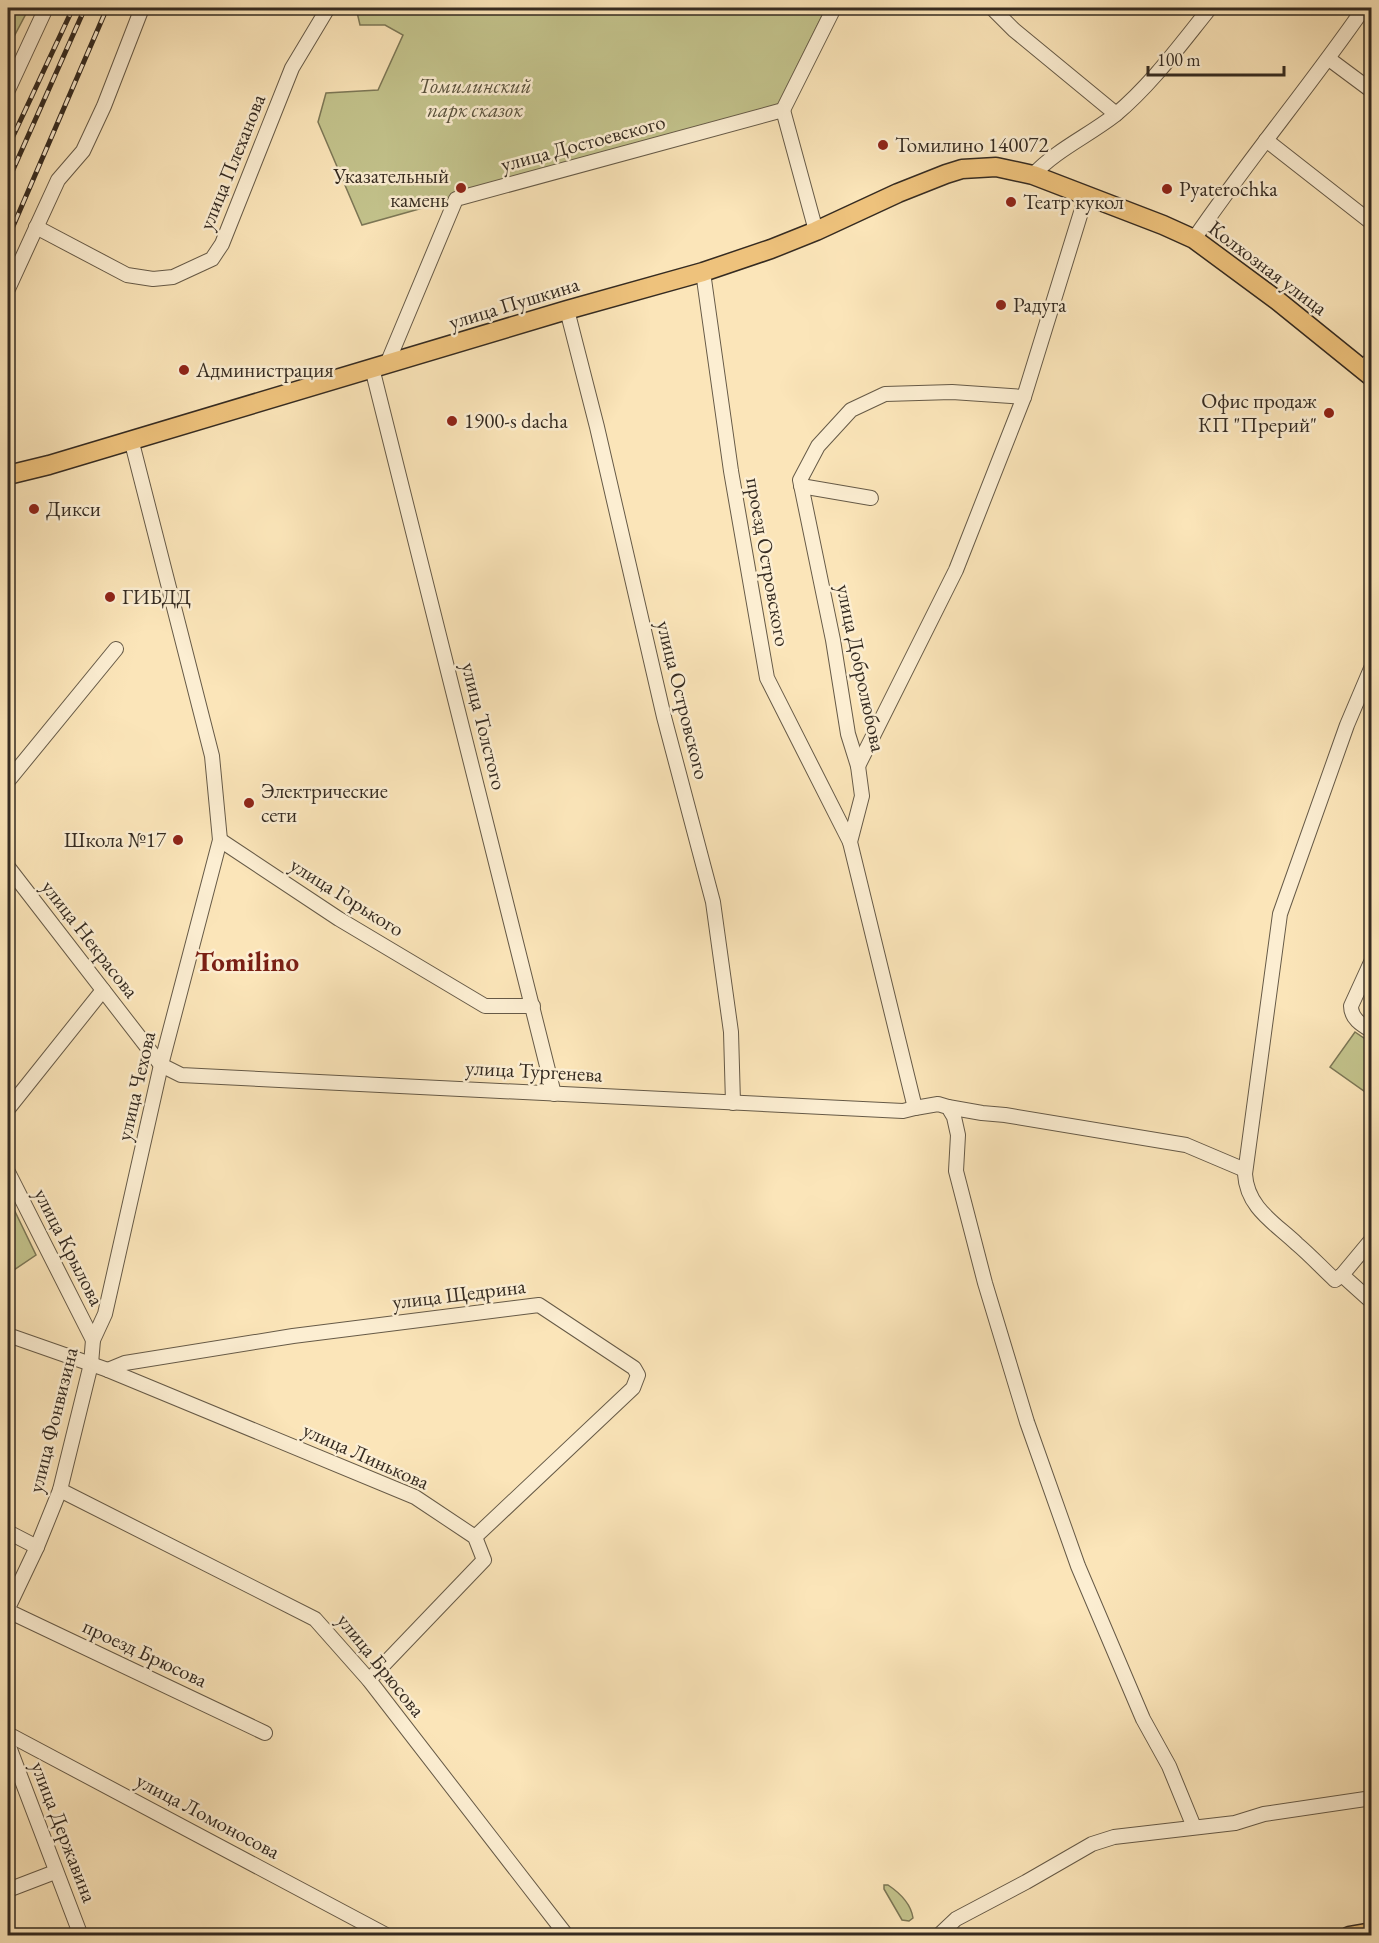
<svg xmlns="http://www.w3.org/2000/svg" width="1379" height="1943" font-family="'EB Garamond',serif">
<rect width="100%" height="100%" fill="#fbe5b9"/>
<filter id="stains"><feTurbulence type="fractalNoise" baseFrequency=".00333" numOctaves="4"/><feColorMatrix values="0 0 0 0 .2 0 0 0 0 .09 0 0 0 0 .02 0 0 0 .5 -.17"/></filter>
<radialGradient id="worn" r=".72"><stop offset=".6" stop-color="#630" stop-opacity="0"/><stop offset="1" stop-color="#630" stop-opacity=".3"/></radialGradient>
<g fill="#c3c38c" stroke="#7c7756" stroke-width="1.5">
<polygon points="8,8 29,8 8,48"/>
<polygon points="356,8 826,8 776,109 362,225 318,122 326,93 378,90 403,35 385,25 360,25"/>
<polygon points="1355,1032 1371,1043 1371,1096 1330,1067"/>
<polygon points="8,1197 36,1255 8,1274"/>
<path d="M 884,1885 L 888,1885 C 900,1893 911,1904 913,1918 L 909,1921 L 902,1920 L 884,1889 Z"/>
</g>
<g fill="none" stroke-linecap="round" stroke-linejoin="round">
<defs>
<g id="minor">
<polyline points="992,8 1014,30 1116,114"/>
<polyline points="1329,59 1372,91"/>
<polyline points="8,90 46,8"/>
<polyline points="783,110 816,231"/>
<polyline points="1266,140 1372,223"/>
<path d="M 1033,175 C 1056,150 1088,136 1115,115 C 1152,84 1180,45 1210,8"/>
<polyline points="36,227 127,275 153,279 173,277 212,259 222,244 292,68 328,8"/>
<path d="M 1194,239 C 1248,160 1310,86 1364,8"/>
<polyline points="703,272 731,471 767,678 850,842"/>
<polyline points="8,289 58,180 83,151 104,106 142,8"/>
<polyline points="567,310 597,427 664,717 713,902 731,1032 733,1103"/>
<polyline points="387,364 456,199 783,110 834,8"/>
<polyline points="372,368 554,1094"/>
<polyline points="1363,369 1372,358"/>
<polyline points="801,486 871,498"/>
<path d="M 1372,666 L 1347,725 L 1280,914 L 1245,1174 C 1247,1208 1275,1223 1297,1244 C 1310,1255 1322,1268 1335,1280 L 1342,1275 L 1372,1239"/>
<polyline points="858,766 956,570 1024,397 1086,196"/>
<polyline points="8,781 116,649"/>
<polyline points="220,840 339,919 485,1006 533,1006"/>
<polyline points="8,867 161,1065 181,1075 903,1111 915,1108 850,842 862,796 858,766 848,734 833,640 800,480 818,446 851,410 885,394 952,392 1024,397"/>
<path d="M 1372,960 L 1351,1006 C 1351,1019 1362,1025 1372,1031"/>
<polyline points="948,1107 982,1113 1005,1115 1186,1145 1245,1170"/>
<polyline points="915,1108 938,1104 948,1107 954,1117 958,1135 956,1171 985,1283 1027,1422 1078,1566 1143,1719 1169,1766 1194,1827"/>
<polyline points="8,1109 103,990"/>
<polyline points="8,1172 93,1340"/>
<polyline points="1342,1275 1372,1302"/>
<polyline points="8,1335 108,1370 415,1497 475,1537 484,1560 369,1680"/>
<polyline points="108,1370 125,1363 293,1336 539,1305 634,1368 638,1375 633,1388 475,1537"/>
<polyline points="60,1490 315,1619 369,1680 567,1936"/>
<polyline points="8,1532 37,1547"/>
<polyline points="8,1608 37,1547 60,1490 91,1364 93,1340 105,1314 161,1065 220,840 212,756 131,439"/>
<polyline points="8,1611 265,1733"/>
<polyline points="8,1734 388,1936"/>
<polyline points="8,1744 81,1936"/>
<polyline points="8,1890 55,1872"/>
<polyline points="938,1936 956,1919 1026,1882 1092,1844 1114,1837 1235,1823 1264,1814 1372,1798"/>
</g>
<g id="major">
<polyline points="8,475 49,465 567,310 703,272 771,249 816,231 898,193 946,174 962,169 996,167 1033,175 1163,225 1194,239 1278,301 1372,377"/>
<polyline points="1349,1936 1372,1932"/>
</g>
</defs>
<use href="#minor" stroke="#665a47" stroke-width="16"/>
<use href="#major" stroke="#352b21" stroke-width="21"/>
<use href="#minor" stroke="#fceed2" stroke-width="14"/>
<use href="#major" stroke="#eec27c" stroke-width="18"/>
<defs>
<g id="rail">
<polyline points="8,147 73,8"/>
<polyline points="8,181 85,8"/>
<polyline points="8,238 107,8"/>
</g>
</defs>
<use href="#rail" stroke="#352b21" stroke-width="5"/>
<use href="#rail" stroke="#fceed2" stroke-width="3" stroke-dasharray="9" stroke-linecap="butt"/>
</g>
<g fill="#8f2418" stroke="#fceed2" stroke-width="2">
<circle cx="883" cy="145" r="6"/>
<circle cx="461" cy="188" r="6"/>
<circle cx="1167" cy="189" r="6"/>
<circle cx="1011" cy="202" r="6"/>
<circle cx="1001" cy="305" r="6"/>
<circle cx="184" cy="370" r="6"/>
<circle cx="1329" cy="413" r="6"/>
<circle cx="452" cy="421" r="6"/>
<circle cx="34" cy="509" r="6"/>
<circle cx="110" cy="597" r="6"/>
<circle cx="249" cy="803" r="6"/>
<circle cx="178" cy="840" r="6"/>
</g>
<g text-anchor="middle" stroke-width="5" stroke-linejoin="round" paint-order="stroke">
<g font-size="21" font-style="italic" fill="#58513c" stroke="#fceed2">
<text x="475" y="93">Томилинский<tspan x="475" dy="24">парк сказок</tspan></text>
</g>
<g font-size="21" fill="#352b21" stroke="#fceed2">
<text transform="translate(583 143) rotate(-15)" y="7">улица Достоевского</text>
<text transform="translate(232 162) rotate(-68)" y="7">улица Плеханова</text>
<text transform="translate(1268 268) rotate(37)" y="7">Колхозная улица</text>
<text transform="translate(514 303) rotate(-17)" y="7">улица Пушкина</text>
<text transform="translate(768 562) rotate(80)" y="7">проезд Островского</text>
<text transform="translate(861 668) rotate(78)" y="7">улица Добролюбова</text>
<text transform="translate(683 700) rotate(76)" y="7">улица Островского</text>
<text transform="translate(484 726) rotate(76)" y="7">улица Толстого</text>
<text transform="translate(347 897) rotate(32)" y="7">улица Горького</text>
<text transform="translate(90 939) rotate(52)" y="7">улица Некрасова</text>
<text transform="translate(534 1071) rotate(3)" y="7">улица Тургенева</text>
<text transform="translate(136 1086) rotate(-77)" y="7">улица Чехова</text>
<text transform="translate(69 1247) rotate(63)" y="7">улица Крылова</text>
<text transform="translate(459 1294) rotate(-7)" y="7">улица Щедрина</text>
<text transform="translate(53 1420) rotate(-76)" y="7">улица Фонвизина</text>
<text transform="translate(366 1456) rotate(24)" y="7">улица Линькова</text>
<text transform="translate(145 1653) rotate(25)" y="7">проезд Брюсова</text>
<text transform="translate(381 1665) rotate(51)" y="7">улица Брюсова</text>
<text transform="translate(208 1816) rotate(28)" y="7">улица Ломоносова</text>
<text transform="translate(64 1832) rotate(69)" y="7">улица Державина</text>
</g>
<g font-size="21" fill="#352b21" stroke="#fceed2" text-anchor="start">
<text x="895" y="152">Томилино 140072</text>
<text x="449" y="183" text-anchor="end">Указательный<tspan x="449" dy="24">камень</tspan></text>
<text x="1179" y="196">Pyaterochka</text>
<text x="1023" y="209">Театр кукол</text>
<text x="1013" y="312">Радуга</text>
<text x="196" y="377">Администрация</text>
<text x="1317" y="408" text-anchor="end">Офис продаж<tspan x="1317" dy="24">КП "Прерий"</tspan></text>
<text x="464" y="428">1900-s dacha</text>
<text x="46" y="516">Дикси</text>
<text x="122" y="604">ГИБДД</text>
<text x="261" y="798">Электрические<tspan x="261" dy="24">сети</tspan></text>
<text x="166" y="847" text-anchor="end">Школа №17</text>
</g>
<g font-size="27" font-weight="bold" fill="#7a1f14" stroke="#fceed2">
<text x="247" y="971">Tomilino</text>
</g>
</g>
<rect width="1379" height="1943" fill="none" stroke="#fbe5b9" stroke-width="30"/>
<rect x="9" y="9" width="1361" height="1925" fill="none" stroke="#352b21" stroke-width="3"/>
<rect x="15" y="15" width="1349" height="1913" fill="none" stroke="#352b21" stroke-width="1.5"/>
<path d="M1148 66v9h136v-9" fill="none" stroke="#352b21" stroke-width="3"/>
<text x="1157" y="66" font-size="18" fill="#352b21" stroke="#fceed2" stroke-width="4.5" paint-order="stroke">100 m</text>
<rect width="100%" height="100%" filter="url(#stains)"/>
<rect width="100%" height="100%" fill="url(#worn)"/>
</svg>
